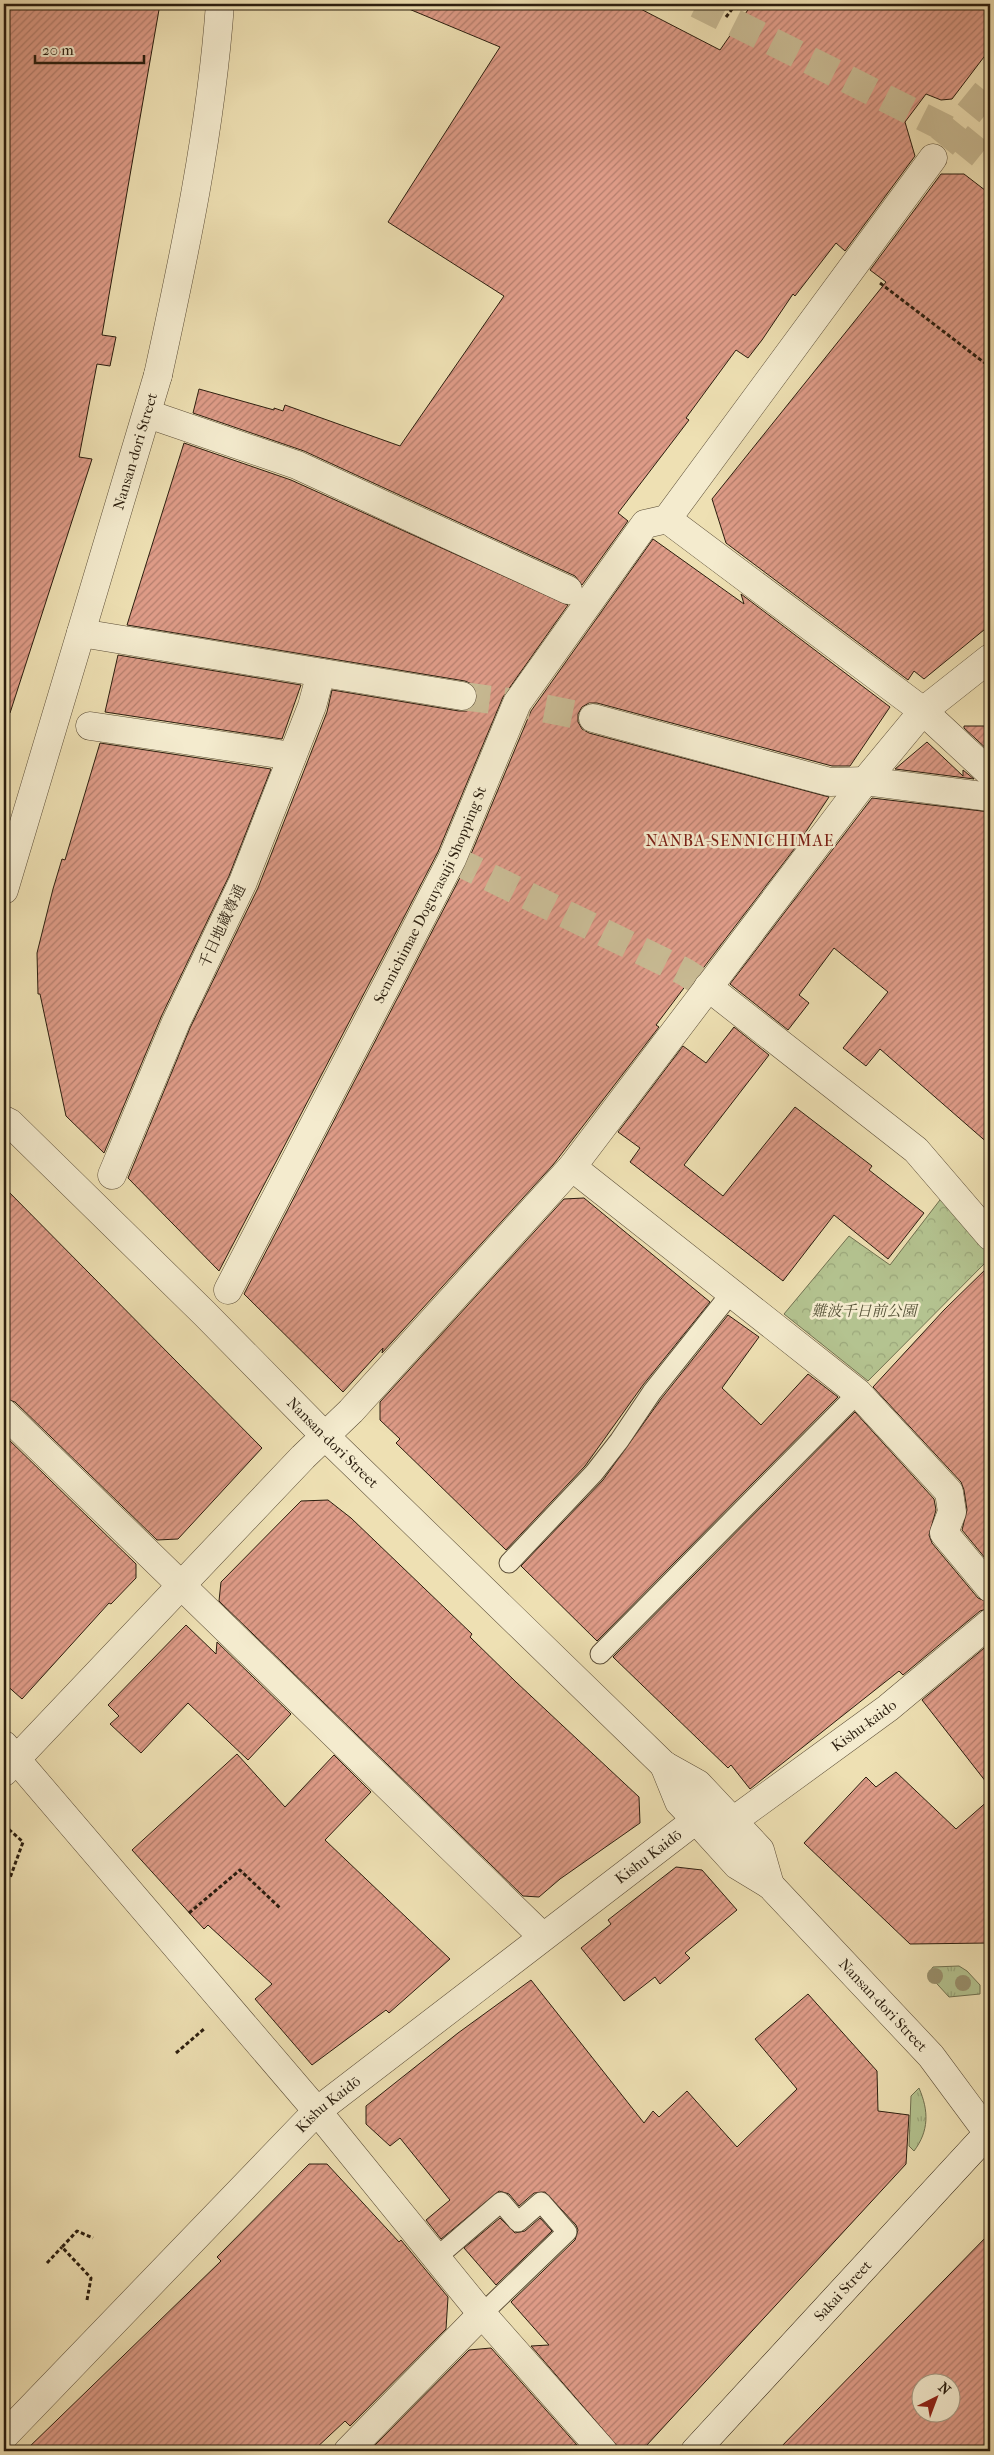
<svg xmlns="http://www.w3.org/2000/svg" width="994" height="2455" font-family="'IM FELL French Canon','Noto Serif JP',serif">
<defs>
<pattern id="grass-tufts" width="24" height="20" patternUnits="userSpaceOnUse" patternTransform="scale(1.25)"><rect width="24" height="20" fill="#b4c390"/><path d="M3 7l-1-3M5 7V3M7 7l1-3M15 17l-1-3M17 17v-4M19 17l1-3" fill="none" stroke="#9ba77b"/></pattern>
<pattern id="forest-crowns" width="20" height="18" patternUnits="userSpaceOnUse" patternTransform="scale(1.25)"><rect width="20" height="18" fill="#b4c390"/><path d="M2 6a3 3 0 1 1 6 0M12 15a3 3 0 1 1 6 0" fill="none" stroke="#9ba77b"/></pattern>
<pattern id="building-hatch" width="6" height="6" patternUnits="userSpaceOnUse" patternTransform="scale(1.25)"><rect width="6" height="6" fill="#de9b87"/><path d="M-1 1l2-2M0 6l6-6M5 7l2-2" fill="none" stroke="#b47e6d"/></pattern>
</defs>
<rect width="100%" height="100%" fill="#eee0b3"/>
<filter id="stains"><feTurbulence type="fractalNoise" baseFrequency=".004" numOctaves="4"/><feColorMatrix values="0 0 0 0 .2 0 0 0 0 .09 0 0 0 0 .02 0 0 0 .5 -.17"/></filter>
<radialGradient id="worn" r=".72"><stop offset=".6" stop-color="#630" stop-opacity="0"/><stop offset="1" stop-color="#630" stop-opacity=".3"/></radialGradient>
<g fill="url(#grass-tufts)" stroke="#707050">
<polygon points="959,1966 967,1971 980,1985 980,1994 949,1997 928,1974 933,1967"/>
<path d="M 919,2088 C 929,2111 929,2131 914,2151 L 909,2146 L 911,2096 Z"/>
</g>
<polygon fill="url(#forest-crowns)" stroke="#707050" points="943,1196 990,1246 990,1258 868,1381 784,1314 849,1236 890,1265"/>
<g fill="url(#building-hatch)" stroke="#2b1e0f" fill-rule="evenodd">
<polygon points="4,4 160,4 102,335 116,337 110,366 97,364 79,457 92,459 10,713 4,712"/>
<polygon points="397,4 631,4 720,50 752,4 990,4 990,49 952,99 941,100 926,94 905,122 915,156 845,251 836,243 795,296 793,294 762,340 748,358 736,350 686,418 689,420 618,513 628,521 582,585 575,576 304,451 193,413 199,389 274,410 274,408 283,411 285,405 400,446 504,296 388,222 500,47"/>
<polygon points="941,174 964,174 990,194 990,625 924,679 914,671 908,680 726,543 712,499 886,282 870,270"/>
<polygon points="184,443 291,480 568,605 503,697 438,852 219,1271 128,1178 190,1028 258,888 327,712 332,690 459,711 467,711 474,706 477,698 476,690 472,684 465,681 127,625"/>
<polygon points="653,539 744,604 741,594 890,707 850,766 832,766 597,703 589,703 582,707 578,714 578,722 582,729 589,733 829,797 795,848 701,971 699,968 656,1025 659,1027 553,1165 382,1353 383,1348 343,1392 244,1294 466,866 531,711"/>
<polygon points="118,655 301,685 282,739 105,712"/>
<polygon points="964,726 990,726 990,752 964,728"/>
<polygon points="927,742 963,776 963,770 974,779 895,769"/>
<polygon points="100,743 271,769 229,876 162,1015 104,1153 66,1116 40,994 38,994 37,953 53,889 62,859 65,860"/>
<polygon points="872,798 990,812 990,1145 880,1049 866,1066 843,1048 888,992 834,948 799,995 809,1003 788,1030 730,984"/>
<polygon points="734,1027 769,1055 684,1165 723,1196 795,1107 872,1166 869,1170 924,1213 888,1259 834,1215 783,1281 630,1162 640,1148 618,1132 683,1046 706,1063"/>
<polygon points="4,1187 262,1448 178,1539 157,1540 15,1402 4,1398"/>
<polygon points="584,1198 710,1302 643,1385 585,1466 506,1550 396,1443 400,1439 380,1420 380,1402 564,1199"/>
<polygon points="990,1265 990,1564 962,1530 967,1510 964,1490 961,1482 873,1387 944,1310"/>
<polygon points="728,1315 759,1337 722,1388 761,1425 808,1374 838,1397 597,1641 521,1566 603,1480 661,1399"/>
<polygon points="855,1412 934,1499 936,1510 929,1535 932,1543 978,1598 990,1603 990,1608 980,1611 903,1675 899,1671 750,1789 731,1765 728,1768 613,1657"/>
<polygon points="4,1435 136,1564 136,1578 111,1604 109,1603 22,1699 4,1683"/>
<polygon points="328,1500 351,1518 472,1634 470,1637 516,1682 639,1797 640,1823 560,1879 539,1897 523,1896 219,1601 221,1582 301,1501"/>
<polygon points="186,1625 216,1654 217,1642 291,1714 248,1760 188,1703 141,1753 110,1724 119,1716 108,1705"/>
<polygon points="990,1643 990,1787 922,1700"/>
<polygon points="237,1754 285,1807 334,1755 371,1792 325,1840 450,1959 389,2013 386,2010 312,2065 255,1999 272,1984 208,1925 204,1929 132,1850"/>
<polygon points="896,1772 956,1829 990,1799 990,1943 910,1944 804,1843 866,1777 876,1787"/>
<polygon points="676,1867 702,1870 737,1910 685,1953 690,1958 660,1984 655,1977 624,2001 581,1948 611,1924 608,1920"/>
<polygon points="531,1980 644,2123 653,2111 659,2117 687,2091 737,2147 797,2089 755,2039 808,1994 877,2071 878,2111 909,2115 906,2164 646,2446 640,2447 618,2447 531,2346 549,2345 511,2302 575,2240 578,2230 576,2225 545,2192 534,2193 519,2206 509,2194 499,2191 441,2239 426,2220 450,2200 400,2138 390,2146 366,2124 366,2106 458,2033"/>
<polygon points="309,2164 327,2164 399,2242 401,2240 448,2297 446,2329 350,2426 345,2421 313,2451 25,2451 221,2261 217,2257"/>
<polygon points="500,2218 515,2233 525,2231 540,2218 552,2231 496,2285 464,2248"/>
<path d="M 990,2233 L 990,2451 L 777,2451 ZM 922,2382 L 952,2382 L 952,2412 L 922,2412 Z"/>
<polygon points="491,2348 577,2445 574,2445 580,2451 375,2451 372,2448 469,2350"/>
</g>
<g fill="none" stroke-linecap="round" stroke-linejoin="round">
<g stroke="#c7b992" stroke-width="28" stroke-dasharray="28 14" stroke-linecap="butt">
<polyline points="697,4 953,132 990,162"/>
<polyline points="942,146 990,87"/>
</g>
<g stroke="#c7b992" stroke-width="28" stroke-dasharray="28 14" stroke-linecap="butt">
<polyline points="462,696 517,703 593,718"/>
<polyline points="452,859 685,972 708,987"/>
</g>
<defs>
<g id="service">
<polyline points="509,1563 594,1473 619,1441 652,1392 731,1293"/>
<polyline points="600,1654 858,1393"/>
<polyline points="437,2257 501,2202 518,2222 541,2202 567,2232 482,2314"/>
</g>
<g id="pedestrian">
<path d="M 158,375 C 185,252 211,129 220,4"/>
<polyline points="667,519 923,711"/>
<path id="s1" d="M 228,1290 L 452,859 L 517,703 L 645,524 L 667,519 L 933,158"/>
</g>
<g id="minor">
<polyline points="148,414 297,465 568,590"/>
<polyline points="81,633 462,696"/>
<polyline points="923,711 990,773"/>
<polyline points="593,718 830,782 865,781 990,797"/>
<polyline points="90,726 292,756"/>
<path id="s2" d="M 4,890 L 158,375"/>
<polyline points="708,987 916,1150 990,1236"/>
<polyline points="572,1167 858,1393 949,1492 952,1512 944,1533 990,1588"/>
<polyline points="112,1175 176,1022 243,882 312,706 321,673"/>
<polyline points="4,1413 542,1936"/>
<polyline points="4,1745 317,2111 482,2314 603,2451"/>
<polyline points="664,1765 698,1784 760,1850 770,1885"/>
<polyline points="664,1765 679,1802 696,1820 737,1865 770,1885"/>
<polyline points="4,1772 303,1457 351,1411 572,1167 865,781 923,711 990,658"/>
<path id="s3" d="M 733,1821 L 888,1708 L 990,1623"/>
<polyline points="348,2451 482,2314"/>
</g>
<g id="tertiary">
<path id="s4" d="M 4,1120 L 10,1123 L 205,1314 L 325,1436 L 664,1765"/>
<path id="s5" d="M 770,1885 L 931,2056 L 988,2133"/>
<path id="s6" d="M 4,2436 L 317,2111 L 696,1820"/>
</g>
<g id="secondary">
<path id="s7" d="M 695,2451 L 990,2131"/>
</g>
</defs>
<use href="#service" stroke="#5c4e38" stroke-width="21"/>
<use href="#pedestrian" stroke="#5c4e38" stroke-width="29"/>
<use href="#minor" stroke="#5c4e38" stroke-width="29"/>
<use href="#tertiary" stroke="#5c4e38" stroke-width="29"/>
<use href="#secondary" stroke="#2b1e0f" stroke-width="29"/>
<g stroke="#2b1e0f" stroke-width="3" stroke-dasharray="4 2.5" stroke-linecap="butt">
<polyline points="726,17 736,4"/>
<polyline points="880,283 990,367"/>
<polyline points="4,1825 23,1842 10,1878"/>
<polyline points="189,1913 240,1870 280,1908"/>
<polyline points="176,2053 204,2029"/>
<polyline points="47,2263 62,2247"/>
<polyline points="87,2300 91,2278 62,2247 77,2231 93,2238"/>
</g>
<use href="#service" stroke="#f4ebce" stroke-width="19"/>
<use href="#pedestrian" stroke="#f4ebce" stroke-width="28"/>
<use href="#minor" stroke="#f4ebce" stroke-width="28"/>
<use href="#tertiary" stroke="#f4ebce" stroke-width="28"/>
<use href="#secondary" stroke="#f4ebce" stroke-width="28"/>
</g>
<g fill="#99916e">
<circle cx="935" cy="1976" r="8"/>
<circle cx="963" cy="1983" r="8"/>
</g>
<g text-anchor="middle" stroke-width="5" stroke-linejoin="round" paint-order="stroke">
<g font-size="15" fill="#2b1e0f" stroke="#f4ebce">
<text dy="5" stroke="none"><textPath href="#s2" startOffset="458">Nansan-dori Street</textPath></text>
<text dy="5" stroke="none"><textPath href="#s1" startOffset="444">Sennichimae Doguyasuji Shopping St</textPath></text>
<text transform="translate(222 926) rotate(-65)" y="5">千日地蔵尊通</text>
<text dy="5" stroke="none"><textPath href="#s4" startOffset="461">Nansan-dori Street</textPath></text>
<text dy="5" stroke="none"><textPath href="#s3" startOffset="162">Kishu-kaido</textPath></text>
<text dy="5" stroke="none"><textPath href="#s6" startOffset="869">Kishu Kaidō</textPath></text>
<text dy="5" stroke="none"><textPath href="#s5" startOffset="165">Nansan-dori Street</textPath></text>
<text dy="5" stroke="none"><textPath href="#s6" startOffset="464">Kishu Kaidō</textPath></text>
<text dy="5" stroke="none"><textPath href="#s7" startOffset="218">Sakai Street</textPath></text>
</g>
<g font-size="15" font-style="italic" fill="#545036" stroke="#f4ebce">
<text x="864" y="1316">難波千日前公園</text>
</g>
<g font-size="16" letter-spacing="1" fill="#7a1f14" stroke="#f4ebce">
<text x="740" y="846">NANBA-SENNICHIMAE</text>
</g>
</g>
<rect width="994" height="2455" fill="none" stroke="#eee0b3" stroke-width="20"/>
<rect x="5" y="5" width="984" height="2445" fill="none" stroke="#2b1e0f" stroke-width="2.5"/>
<rect x="10" y="10" width="974" height="2435" fill="none" stroke="#2b1e0f"/>
<g transform="translate(936 2398) rotate(42)"><circle r="24" fill="#f4ebce" stroke="#a49982"/>
<path d="M0-4L9 19L0 12L-9 19Z" fill="#8f2418"/>
<text y="-8" font-size="14" font-weight="bold" text-anchor="middle" fill="#2b1e0f">N</text>
</g>
<path d="M35 55v8h109v-8" fill="none" stroke="#2b1e0f" stroke-width="2.5"/>
<text x="42" y="55" font-size="15" fill="#2b1e0f" stroke="#f4ebce" stroke-width="4" paint-order="stroke">20 m</text>
<rect width="100%" height="100%" filter="url(#stains)"/>
<rect width="100%" height="100%" fill="url(#worn)"/>
</svg>
